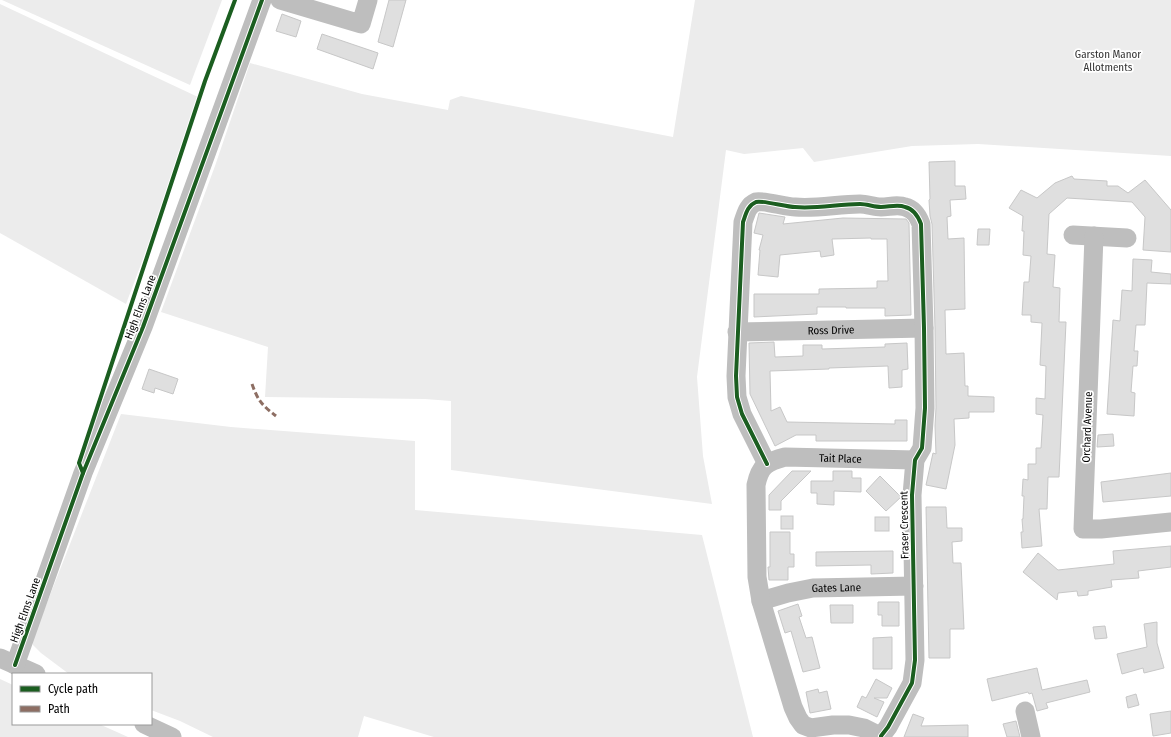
<svg xmlns="http://www.w3.org/2000/svg" width="1171" height="737" font-family="'Fira Sans Condensed',sans-serif">
<rect width="100%" height="100%" fill="#fff"/>
<g fill="#ececec">
<polygon points="2,0 222,0 190,85"/>
<polygon points="695,0 1171,0 1171,156 978,144 912,146 814,162 803,148 744,154 726,150 697,377 703,456 712,504 451,470 451,401 425,399 265,397 268,347 161,312 215,166 250,63 362,94 448,110 450,100 461,96 673,137"/>
<polygon points="0,4 198,97 157,222 126,304 0,233"/>
<polygon points="121,414 231,427 415,441 415,510 702,535 753,737 434,737 364,716 358,737 213,737 180,721 151,710 151,674 69,674 41,653 33,645 32,641"/>
<polygon points="0,679 13,685 13,724 99,724 128,737 0,737"/>
</g>
<g fill="#dfdfdf" stroke="#c7c7c7">
<polygon points="389,0 406,0 393,47 378,42"/>
<polygon points="282,14 301,21 296,37 276,31"/>
<polygon points="322,34 378,53 373,69 317,49"/>
<polygon points="955,161 955,186 965,186 966,199 950,200 951,216 947,217 948,239 964,238 965,309 945,310 946,354 964,353 965,386 968,386 968,396 994,397 994,412 969,412 969,418 954,419 955,445 946,489 926,485 933,453 936,454 935,426 936,408 935,328 932,224 930,216 929,200 930,199 929,162"/>
<polygon points="1072,176 1074,179 1107,181 1107,186 1118,186 1128,193 1145,180 1171,210 1171,252 1143,250 1145,217 1132,202 1067,198 1049,214 1047,254 1055,255 1053,287 1060,288 1059,322 1066,322 1059,477 1048,477 1047,509 1039,509 1042,546 1022,548 1021,532 1023,532 1022,519 1023,519 1024,496 1022,496 1023,479 1028,480 1028,464 1036,464 1036,448 1041,448 1043,415 1036,414 1036,398 1045,399 1046,366 1040,365 1042,323 1031,322 1031,315 1022,315 1024,282 1029,282 1031,256 1023,255 1024,231 1022,231 1023,216 1009,208 1021,190 1037,198 1055,183"/>
<polygon points="759,213 785,217 783,224 843,218 906,219 909,223 911,315 885,316 885,308 846,308 846,307 817,307 817,314 754,317 754,294 819,294 819,289 877,288 877,281 888,281 887,239 871,239 871,238 832,239 834,255 821,257 820,251 780,255 778,277 758,275 760,250 759,250 763,235 754,233"/>
<polygon points="978,229 990,229 989,245 977,245"/>
<polygon points="1133,259 1152,260 1151,272 1171,274 1171,284 1147,283 1145,325 1136,325 1134,351 1138,351 1137,366 1133,366 1131,392 1135,393 1134,416 1107,414 1113,320 1120,321 1122,290 1132,291"/>
<polygon points="774,342 775,357 803,356 803,345 822,345 822,349 885,347 885,344 907,343 908,369 902,370 902,387 889,388 888,366 829,368 829,369 770,371 771,411 780,407 787,422 895,424 895,420 907,420 907,441 816,441 816,435 796,435 775,446 750,394 749,343"/>
<polygon points="149,369 178,379 173,394 155,388 154,393 142,389"/>
<polygon points="1113,434 1114,446 1097,447 1098,435"/>
<polygon points="792,471 811,471 781,501 781,510 769,510 769,495"/>
<polygon points="833,471 852,471 852,478 861,478 861,492 834,491 834,505 817,504 817,493 811,493 811,481 833,481"/>
<polygon points="1171,473 1171,496 1103,502 1101,482"/>
<polygon points="880,476 901,497 886,511 866,491"/>
<polygon points="926,507 946,507 947,528 962,528 962,541 952,542 953,563 961,563 964,629 950,629 950,658 929,658"/>
<rect x="781" y="516" width="12" height="13"/>
<rect x="875" y="517" width="14" height="14"/>
<polygon points="770,532 790,532 790,554 794,554 794,567 788,567 788,580 769,580 768,567 770,567"/>
<polygon points="1171,546 1171,567 1138,571 1139,578 1111,580 1112,587 1088,591 1088,595 1078,596 1077,591 1058,593 1057,600 1023,572 1038,553 1058,570 1114,564 1113,551"/>
<polygon points="893,551 893,573 871,574 871,565 816,566 816,552"/>
<polygon points="878,602 899,602 899,626 882,626 882,615 878,615"/>
<polygon points="798,604 802,616 799,617 806,638 812,637 820,668 803,672 791,631 785,633 778,611"/>
<polygon points="830,605 853,605 853,623 831,623"/>
<polygon points="1157,622 1157,643 1164,668 1144,673 1143,668 1122,674 1117,654 1147,647 1144,624"/>
<polygon points="1105,626 1107,638 1095,639 1093,627"/>
<polygon points="892,637 892,669 873,669 873,638"/>
<polygon points="1037,668 1042,690 1087,680 1090,692 1046,703 1048,708 1037,711 1032,693 1029,694 1028,692 992,701 987,679"/>
<polygon points="876,679 892,688 887,698 874,698 884,702 877,717 857,707 862,696 866,698"/>
<polygon points="818,689 819,693 827,691 831,709 810,713 806,692"/>
<polygon points="1136,694 1139,705 1128,708 1126,697"/>
<polygon points="1171,711 1171,733 1153,736 1150,714"/>
<polygon points="913,714 924,718 921,726 968,725 968,737 904,737"/>
<polygon points="1016,721 1020,737 1007,737 1003,724"/>
</g>
<g fill="none" stroke-linecap="round" stroke-linejoin="round">
<g stroke="#bebebe" stroke-width="19">
<polyline points="280,0 361,24 368,0"/>
<polyline points="1073,235 1127,238"/>
<polyline points="1094,236 1083,529 1101,529 1171,522"/>
<path id="s1" d="M 737,332 L 924,328"/>
<path d="M 767,464 L 742,414 L 737,397 L 736,376 L 743,222 C 746,214 747,206 756,202 C 763,200 786,207 795,207 C 817,209 838,204 860,204 C 867,204 874,207 881,207 C 889,207 898,204 905,207 C 914,209 918,216 921,224 L 924,328 L 925,408 L 922,448 L 915,460 L 912,495 L 915,660 L 912,683 L 888,727 L 881,736"/>
<path id="s2" d="M 761,601 L 788,593 L 813,588 L 914,586"/>
<polyline points="0,658 36,674"/>
<polyline points="15,665 83,473 143,327 262,0"/>
<polyline points="1025,711 1031,737"/>
<polyline points="144,724 172,737"/>
<path id="s3" d="M 882,737 L 864,728 L 849,725 L 833,725 L 811,728 L 803,725 L 798,718 L 793,707 L 761,601 L 757,577 L 756,485 C 760,466 766,462 785,457 L 915,460"/>
</g>
<path stroke="#8d6e63" stroke-width="3" stroke-dasharray="6 3" stroke-linecap="butt" d="M 252,384 C 258,401 262,405 276,416"/>
<defs>
<g id="cycleway">
<path d="M 767,464 L 742,414 L 737,397 L 736,376 L 743,222 C 746,214 747,206 756,202 C 763,200 786,207 795,207 C 817,209 838,204 860,204 C 867,204 874,207 881,207 C 889,207 898,204 905,207 C 914,209 918,216 921,224 L 924,328 L 925,408 L 922,448 L 915,460 L 912,495 L 915,660 L 912,683 L 888,727 L 881,736"/>
<polyline points="83,473 79,463 205,81 235,0"/>
<polyline points="15,665 83,473 143,327 262,0"/>
</g>
</defs>
<use href="#cycleway" stroke="#fff" stroke-width="6"/>
<use href="#cycleway" stroke="#1b5e20" stroke-width="4"/>
</g>
<g text-anchor="middle" stroke-width="3.5" stroke-linejoin="round" paint-order="stroke">
<g font-size="11" fill="#333" stroke="#fff">
<text x="1108" y="58">Garston Manor<tspan x="1108" dy="13">Allotments</tspan></text>
</g>
<g font-size="11" fill="#000" stroke="#fff">
<text transform="translate(140 307) rotate(-69)" y="4">High Elms Lane</text>
<text dy="4" stroke="none"><textPath href="#s1" startOffset="94">Ross Drive</textPath></text>
<text transform="translate(1087 427) rotate(-88)" y="4">Orchard Avenue</text>
<text dy="4" stroke="none"><textPath href="#s3" startOffset="429">Tait Place</textPath></text>
<text transform="translate(904 525) rotate(-91)" y="4">Fraser Crescent</text>
<text dy="4" stroke="none"><textPath href="#s2" startOffset="77">Gates Lane</textPath></text>
<text transform="translate(25 610) rotate(-70)" y="4">High Elms Lane</text>
</g>
</g>
<rect x="12" y="673" width="140" height="52" fill="#ffffff" stroke="#999999"/>
<rect x="20" y="686" width="20" height="6" fill="#1b5e20" stroke="#999999"/>
<text x="48" y="693" font-size="12" fill="#000000">Cycle path</text>
<rect x="20" y="706" width="20" height="6" fill="#8d6e63" stroke="#999999"/>
<text x="48" y="713" font-size="12" fill="#000000">Path</text>
</svg>
